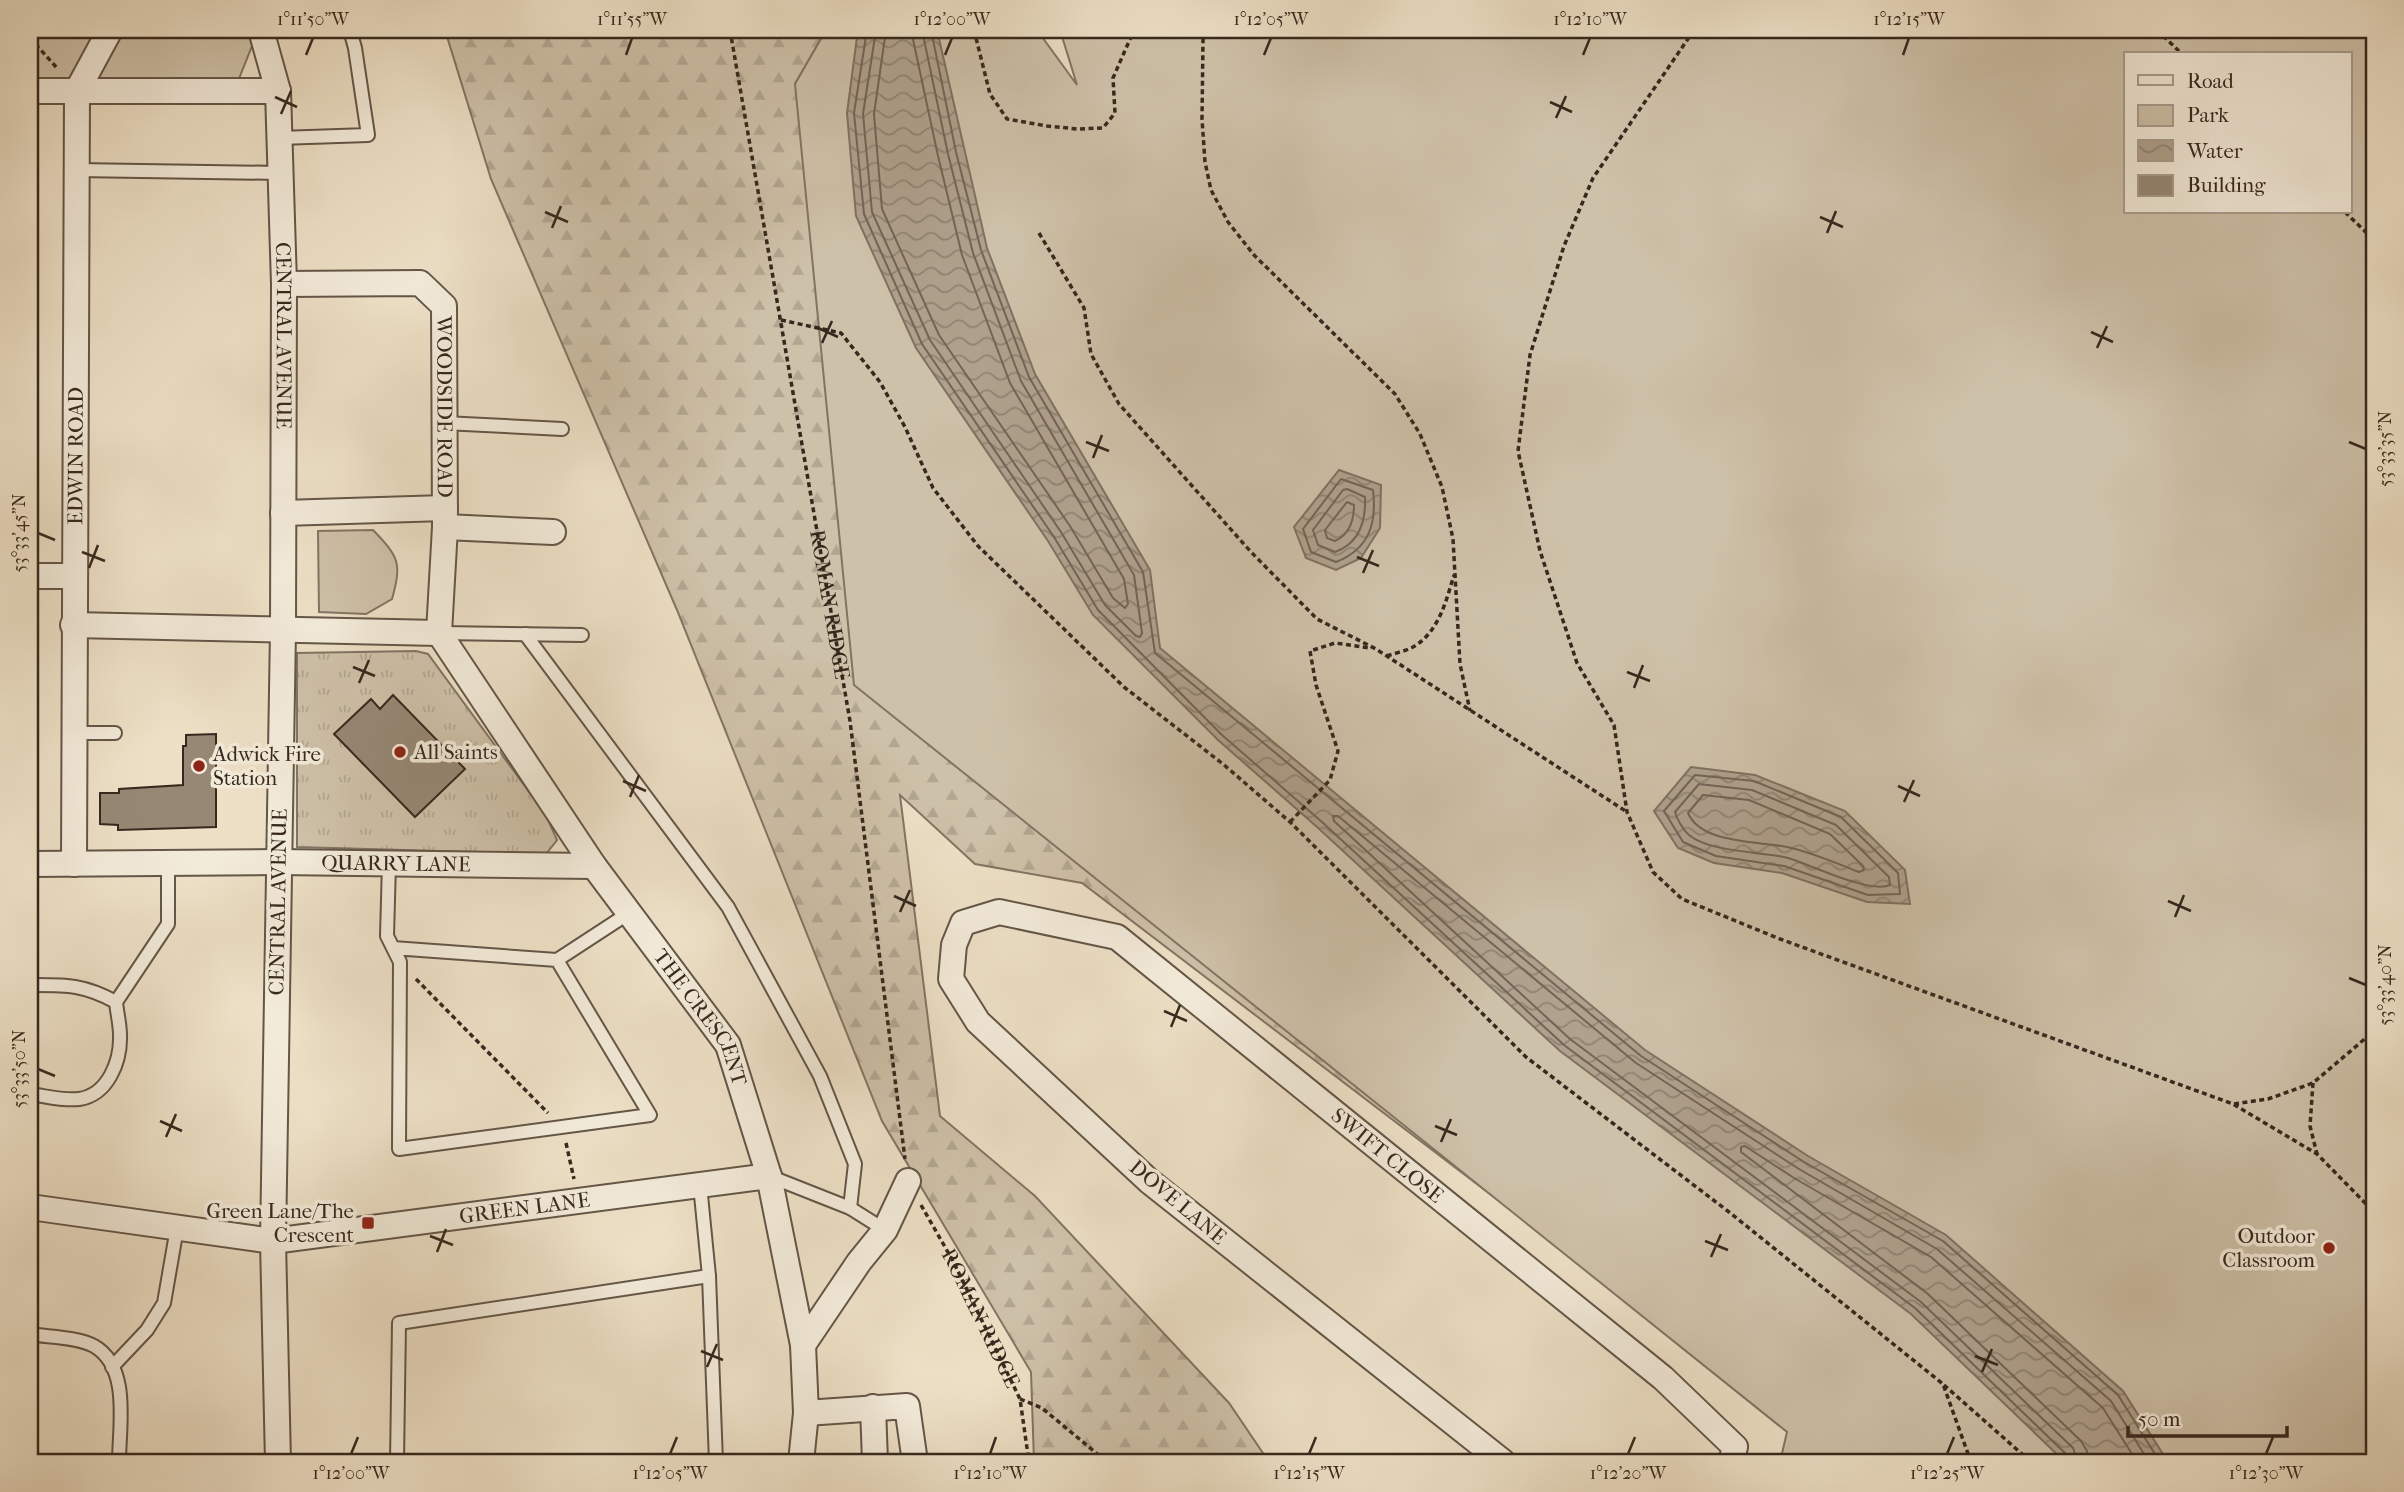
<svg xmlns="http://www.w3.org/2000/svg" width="2404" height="1492" font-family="'IM FELL French Canon',serif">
<defs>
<pattern id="grass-tufts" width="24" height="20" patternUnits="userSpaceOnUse" patternTransform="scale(1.75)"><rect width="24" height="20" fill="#cec1a9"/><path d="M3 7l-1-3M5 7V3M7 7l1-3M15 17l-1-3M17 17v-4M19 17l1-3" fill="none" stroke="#b2a691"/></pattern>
<pattern id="forest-firs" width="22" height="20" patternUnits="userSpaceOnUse" patternTransform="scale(1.75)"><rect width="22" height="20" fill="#cec1a9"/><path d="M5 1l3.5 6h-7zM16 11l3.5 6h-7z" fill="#b2a691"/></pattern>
<pattern id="water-waves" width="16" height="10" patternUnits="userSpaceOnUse" patternTransform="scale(1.75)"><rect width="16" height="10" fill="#afa18d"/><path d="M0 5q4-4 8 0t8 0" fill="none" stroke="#8f8373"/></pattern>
</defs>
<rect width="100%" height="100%" fill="#ede0c6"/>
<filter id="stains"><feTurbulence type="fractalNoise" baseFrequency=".00286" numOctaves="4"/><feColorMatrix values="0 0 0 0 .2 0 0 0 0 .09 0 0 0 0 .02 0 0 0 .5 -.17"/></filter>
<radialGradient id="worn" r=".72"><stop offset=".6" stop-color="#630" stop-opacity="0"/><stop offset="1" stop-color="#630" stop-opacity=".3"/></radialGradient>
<polygon fill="url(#grass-tufts)" stroke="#827464" stroke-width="2" points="416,651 428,654 546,815 557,840 546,854 297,847 297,653"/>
<polygon fill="url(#forest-firs)" stroke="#827464" stroke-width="2" points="445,30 826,30 795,84 1717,1367 1082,883 975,864 900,795 940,1116 1035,1196 1229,1403 1269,1462 1034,1462 1031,1372 882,1121 677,610 491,179"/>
<g fill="#cec1a9" stroke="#827464" stroke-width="2" fill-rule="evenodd">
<polygon points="30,30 248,30 252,46 238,81 30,82"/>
<path d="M 826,30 L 1037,30 L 1077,85 L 1060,30 L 2374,30 L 2374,1462 L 1780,1462 L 1787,1432 L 854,685 L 795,84 ZM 2126,54 L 2350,54 L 2350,212 L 2126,212 Z"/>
<path d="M 373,530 C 399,557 402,563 392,599 L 366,614 L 319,612 L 318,531 Z"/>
</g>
<g fill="url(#water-waves)" stroke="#7f7161" stroke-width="2">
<polygon points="862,30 937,30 987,248 1035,374 1150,570 1160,648 1645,1050 1808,1156 1946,1235 2123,1391 2168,1462 2065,1462 1911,1314 1560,1051 1317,827 1218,740 1093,615 1048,541 916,348 856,216 847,113 857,37"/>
<polygon points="1339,470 1381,485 1380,528 1361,558 1336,570 1306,558 1294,527"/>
<polygon points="1691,767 1755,775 1845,811 1905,870 1910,904 1867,902 1782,873 1714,863 1678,848 1654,811"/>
</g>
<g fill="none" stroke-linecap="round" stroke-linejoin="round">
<g stroke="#736456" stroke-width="2">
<polyline points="867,30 854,113 864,214 922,344 1054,537 1098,610 1222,735 1322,822 1564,1045 1915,1308 2066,1454 2069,1462"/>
<polyline points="876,30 863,114 872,212 930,340 1061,532 1105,605 1136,636 1140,637 1142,633 1134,575 1021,381 973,253 948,154 922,30"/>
<polyline points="886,30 874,114 882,209 939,335 1070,526 1113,598 1125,608 1128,604 1124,579 1010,383 962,255 938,156 911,30"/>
<polyline points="931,30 956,152 981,250 1029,377 1143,572 1155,653 1641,1056 1804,1162 1943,1241 2118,1395 2160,1462"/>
<path d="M 1341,479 L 1373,490 C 1377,524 1369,549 1336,562 L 1311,552 L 1303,529 Z"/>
<path d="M 1347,489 L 1365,497 C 1366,521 1360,543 1335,552 L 1318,545 L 1313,530 L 1343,490 Z"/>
<path d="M 1347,502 L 1354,505 C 1354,519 1350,534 1335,541 L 1327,538 L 1325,530 Z"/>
<polygon points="1695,775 1754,781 1841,817 1898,873 1900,894 1868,895 1784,866 1716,856 1683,842 1664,811"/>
<path d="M 1699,784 L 1752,790 L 1836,825 L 1889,877 L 1890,885 C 1869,894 1812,865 1788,858 C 1761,851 1711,853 1689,835 C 1683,830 1677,819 1675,812 Z"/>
<path d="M 1703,795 L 1749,800 L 1830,834 L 1863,866 L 1864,870 L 1859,872 C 1836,863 1811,852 1787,847 C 1758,841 1701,844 1688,813 Z"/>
<polyline points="2078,1462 2073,1448 1921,1302 1570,1039 1334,821 1333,816 1338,816 1636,1063 1799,1169 1937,1249 2111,1401 2149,1462"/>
<polyline points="2088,1462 2087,1451 2081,1441 1928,1294 1741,1152 1741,1147 1745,1146 1794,1178 1931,1257 2103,1408 2137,1462"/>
</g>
</g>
<g fill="#968875" stroke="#37281e" stroke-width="2">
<polygon points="393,695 465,769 415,817 334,734 371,699 380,709"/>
<polygon points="216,734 216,827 118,830 118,825 100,824 100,793 119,793 119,789 183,785 183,746 186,746 186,735"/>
</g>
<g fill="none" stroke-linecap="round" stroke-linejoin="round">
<defs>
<g id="service">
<polyline points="279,138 368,135 355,48 350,30"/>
<polyline points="76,170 280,173"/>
<polyline points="444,423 562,429"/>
<polyline points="440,633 582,635"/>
<polyline points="525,634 728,907 820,1076 855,1164 850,1208"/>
<polyline points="73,733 115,733"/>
<polyline points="389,863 387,936 400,962 399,1149 650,1115 557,960 393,948"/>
<polyline points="557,960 629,913"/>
<path d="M 30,985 C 66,985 83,984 116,1002"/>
<path d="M 30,1094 C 46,1096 63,1101 79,1099 C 108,1095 121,1061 120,1035 C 120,1024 117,1013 116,1002 L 168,924 L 168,863"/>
<polyline points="769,1176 850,1208 885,1230"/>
<polyline points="700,1185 709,1276 716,1462"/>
<path d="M 30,1334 C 47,1337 79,1337 94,1346 C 131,1367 119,1427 119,1462"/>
<polyline points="112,1367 147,1330 164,1303 177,1228"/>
<polyline points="397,1462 399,1323 709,1276"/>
</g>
<g id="minor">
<path id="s3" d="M 261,30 L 278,91 L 284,284 L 283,630 L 273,1241 L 278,1462"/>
<polyline points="30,91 278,91"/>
<path id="s4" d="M 284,284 L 420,283 L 444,306 L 445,527 L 439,633"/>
<polyline points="283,513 445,508"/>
<polyline points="445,527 553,532"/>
<polyline points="30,576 74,576"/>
<polyline points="73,625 439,633"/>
<path id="s5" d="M 439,633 L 594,866 L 728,1045 L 769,1176 L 803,1345 L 806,1413 L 801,1462"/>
<path id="s6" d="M 30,864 L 279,862 L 594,866"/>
<path id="s7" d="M 74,864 L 77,91 L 110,30"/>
<path id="s8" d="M 30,1207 L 273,1241 L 769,1176"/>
<polyline points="803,1345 859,1262 885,1230 908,1181"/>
<polyline points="873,1407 875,1462"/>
<polyline points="806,1413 907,1406 915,1462"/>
<path id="s9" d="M 1503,1462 L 1149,1181 L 978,1022 L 951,979 L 954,945 L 963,923 L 999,912 L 1117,937 L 1663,1378 L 1735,1447 L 1731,1462"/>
</g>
</defs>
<use href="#service" stroke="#645648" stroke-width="16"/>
<use href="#minor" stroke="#645648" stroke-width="28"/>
<g stroke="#37281e" stroke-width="3.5" stroke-dasharray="5 3.5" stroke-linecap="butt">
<path id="s1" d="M 730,30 L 850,721 L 905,1159"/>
<polyline points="974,30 990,94 1007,119 1047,126 1077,129 1103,128 1115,113 1113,78 1134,30"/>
<polyline points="1205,30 1203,40 1202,119 1205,162 1211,190 1228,222 1254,255 1395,394 1420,434 1442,487 1453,539 1460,664 1470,711"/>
<polyline points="1694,30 1593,178 1564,246 1530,355 1518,451 1540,551 1577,663 1614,725 1627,812 1653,872 1682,899 1780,939 2233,1104 2317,1154 2374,1212"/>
<polyline points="2157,30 2182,54"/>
<polyline points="30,38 57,68"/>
<polyline points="2345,212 2374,240"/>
<polyline points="1039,233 1084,308 1091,354 1119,404 1251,552 1317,619 1376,649 1627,812"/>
<polyline points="781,320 841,333 880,382 905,427 933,488 978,546 1124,687 1223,764 1290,822 1526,1057 1729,1212 1943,1384 1971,1462"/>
<path d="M 1387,656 C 1395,653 1406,651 1413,647 C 1439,632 1446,601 1454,575"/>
<polyline points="1290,822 1330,780 1338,751 1316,685 1310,651 1335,643 1370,648"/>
<polyline points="416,979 548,1113"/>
<polyline points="2313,1083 2310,1126 2317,1154"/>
<polyline points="2234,1104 2268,1099 2313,1083 2374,1031"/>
<polyline points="566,1143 574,1179"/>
<path id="s2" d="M 921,1205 L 953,1261 L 1020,1399 L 1029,1462"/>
<polyline points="1944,1385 2031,1462"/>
<polyline points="1020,1399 1042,1408 1107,1462"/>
</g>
<use href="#service" stroke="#f3ebda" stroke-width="12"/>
<use href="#minor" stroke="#f3ebda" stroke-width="24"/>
</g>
<path fill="none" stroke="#37281e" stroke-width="2.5" d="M 306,55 L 313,38M 626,55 L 632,38M 945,55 L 952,38M 1264,55 L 1271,38M 1583,55 L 1590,38M 1903,55 L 1909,38M 275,97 L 297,107M 1550,102 L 1572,112M 281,114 L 291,91M 1556,118 L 1566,96M 545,212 L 568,222M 1820,217 L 1843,227M 552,228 L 561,206M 1827,233 L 1836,211M 816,327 L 838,337M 2091,332 L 2113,342M 822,343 L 832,321M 2097,348 L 2107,326M 1086,442 L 1109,451M 2349,442 L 2366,449M 1093,458 L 1102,435M 38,533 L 55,540M 82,552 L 105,561M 1357,557 L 1379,566M 89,568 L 98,545M 1363,573 L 1373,550M 353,667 L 375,676M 1627,672 L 1650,681M 359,683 L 369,660M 1634,688 L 1643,665M 623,781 L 646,791M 1898,786 L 1920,796M 630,797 L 639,775M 1904,802 L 1914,780M 894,896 L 916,906M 2168,901 L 2191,911M 900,912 L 910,890M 2175,917 L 2184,895M 2349,978 L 2366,985M 1164,1011 L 1187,1021M 1171,1027 L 1180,1005M 38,1069 L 55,1076M 160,1121 L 182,1131M 1435,1126 L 1457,1135M 166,1137 L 176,1114M 1441,1142 L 1451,1119M 430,1236 L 453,1245M 1705,1241 L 1728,1250M 437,1252 L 446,1229M 1711,1257 L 1721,1234M 701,1351 L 723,1360M 1975,1356 L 1998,1365M 707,1367 L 717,1344M 1982,1372 L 1992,1349M 351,1454 L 358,1437M 670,1454 L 677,1437M 990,1454 L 996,1437M 1309,1454 L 1316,1437M 1628,1454 L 1635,1437M 1947,1454 L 1954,1437M 2266,1454 L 2273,1437"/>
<g fill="#8f2418" stroke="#f3ebda" stroke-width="2.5">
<circle cx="400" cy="752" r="7"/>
<circle cx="199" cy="766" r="7"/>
<rect x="361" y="1216" width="14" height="14" rx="3.5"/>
<circle cx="2329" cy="1248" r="7"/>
</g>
<g text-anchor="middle" stroke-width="7" stroke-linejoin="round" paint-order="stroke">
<g font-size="21" fill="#37281e" stroke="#f3ebda">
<text dy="7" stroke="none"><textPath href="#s3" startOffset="308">CENTRAL AVENUE</textPath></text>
<text dy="7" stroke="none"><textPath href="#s4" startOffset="270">WOODSIDE ROAD</textPath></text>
<text dy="7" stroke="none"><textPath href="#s7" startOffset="408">EDWIN ROAD</textPath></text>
<text dy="7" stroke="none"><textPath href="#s1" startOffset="583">ROMAN RIDGE</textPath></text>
<text dy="7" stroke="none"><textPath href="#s6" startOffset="366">QUARRY LANE</textPath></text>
<text transform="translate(278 902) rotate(-89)" y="7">CENTRAL AVENUE</text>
<text dy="7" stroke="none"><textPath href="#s5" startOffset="466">THE CRESCENT</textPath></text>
<text dy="7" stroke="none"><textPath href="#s9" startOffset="1300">SWIFT CLOSE</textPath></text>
<text transform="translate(1178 1202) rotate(40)" y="7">DOVE LANE</text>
<text dy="7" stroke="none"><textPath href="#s8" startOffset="499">GREEN LANE</textPath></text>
<text dy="7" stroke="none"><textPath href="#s2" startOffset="128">ROMAN RIDGE</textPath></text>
</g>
<g font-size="21" fill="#37281e" stroke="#f3ebda" text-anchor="start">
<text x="414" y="759">All Saints</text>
<text x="213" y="761">Adwick Fire<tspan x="213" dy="24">Station</tspan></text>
<text x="354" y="1218" text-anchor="end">Green Lane/The<tspan x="354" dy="24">Crescent</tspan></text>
<text x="2315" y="1243" text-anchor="end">Outdoor<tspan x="2315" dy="24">Classroom</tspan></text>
</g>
</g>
<rect width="2404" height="1492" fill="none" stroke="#ede0c6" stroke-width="77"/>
<rect x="2124" y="52" width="228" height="161" fill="#f3ebda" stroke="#a89d8f" stroke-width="2"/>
<rect x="2138" y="75" width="35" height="10" fill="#f3ebda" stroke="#a89d8f" stroke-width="2"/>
<text x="2187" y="88" font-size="21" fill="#37281e">Road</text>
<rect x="2138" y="105" width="35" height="21" fill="#cec1a9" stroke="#a89d8f" stroke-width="2"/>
<text x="2187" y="122" font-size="21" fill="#37281e">Park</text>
<rect x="2138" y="140" width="35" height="21" fill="url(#water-waves)" stroke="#a89d8f" stroke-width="2"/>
<text x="2187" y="158" font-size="21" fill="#37281e">Water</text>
<rect x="2138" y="175" width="35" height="21" fill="#968875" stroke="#a89d8f" stroke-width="2"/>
<text x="2187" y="192" font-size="21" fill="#37281e">Building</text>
<path d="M2128 1426v10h159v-10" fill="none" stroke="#37281e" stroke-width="3.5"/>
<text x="2138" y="1426" font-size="21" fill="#37281e" stroke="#f3ebda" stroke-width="5" paint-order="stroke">50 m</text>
<rect x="38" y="38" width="2328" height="1416" fill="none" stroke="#37281e" stroke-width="2.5"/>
<g font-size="18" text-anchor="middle" fill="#37281e">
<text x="313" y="25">1°11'50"W</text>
<text x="632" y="25">1°11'55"W</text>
<text x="952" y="25">1°12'00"W</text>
<text x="1271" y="25">1°12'05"W</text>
<text x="1590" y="25">1°12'10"W</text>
<text x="1909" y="25">1°12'15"W</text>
<text transform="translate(2385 449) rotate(-90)" y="6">53°33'35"N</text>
<text transform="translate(19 533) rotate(-90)" y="6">53°33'45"N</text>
<text transform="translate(2385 985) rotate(-90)" y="6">53°33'40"N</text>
<text transform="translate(19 1069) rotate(-90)" y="6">53°33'50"N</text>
<text x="351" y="1479">1°12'00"W</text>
<text x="670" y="1479">1°12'05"W</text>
<text x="990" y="1479">1°12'10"W</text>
<text x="1309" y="1479">1°12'15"W</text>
<text x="1628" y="1479">1°12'20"W</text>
<text x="1947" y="1479">1°12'25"W</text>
<text x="2266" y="1479">1°12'30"W</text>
</g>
<rect width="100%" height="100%" filter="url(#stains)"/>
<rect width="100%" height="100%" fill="url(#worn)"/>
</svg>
